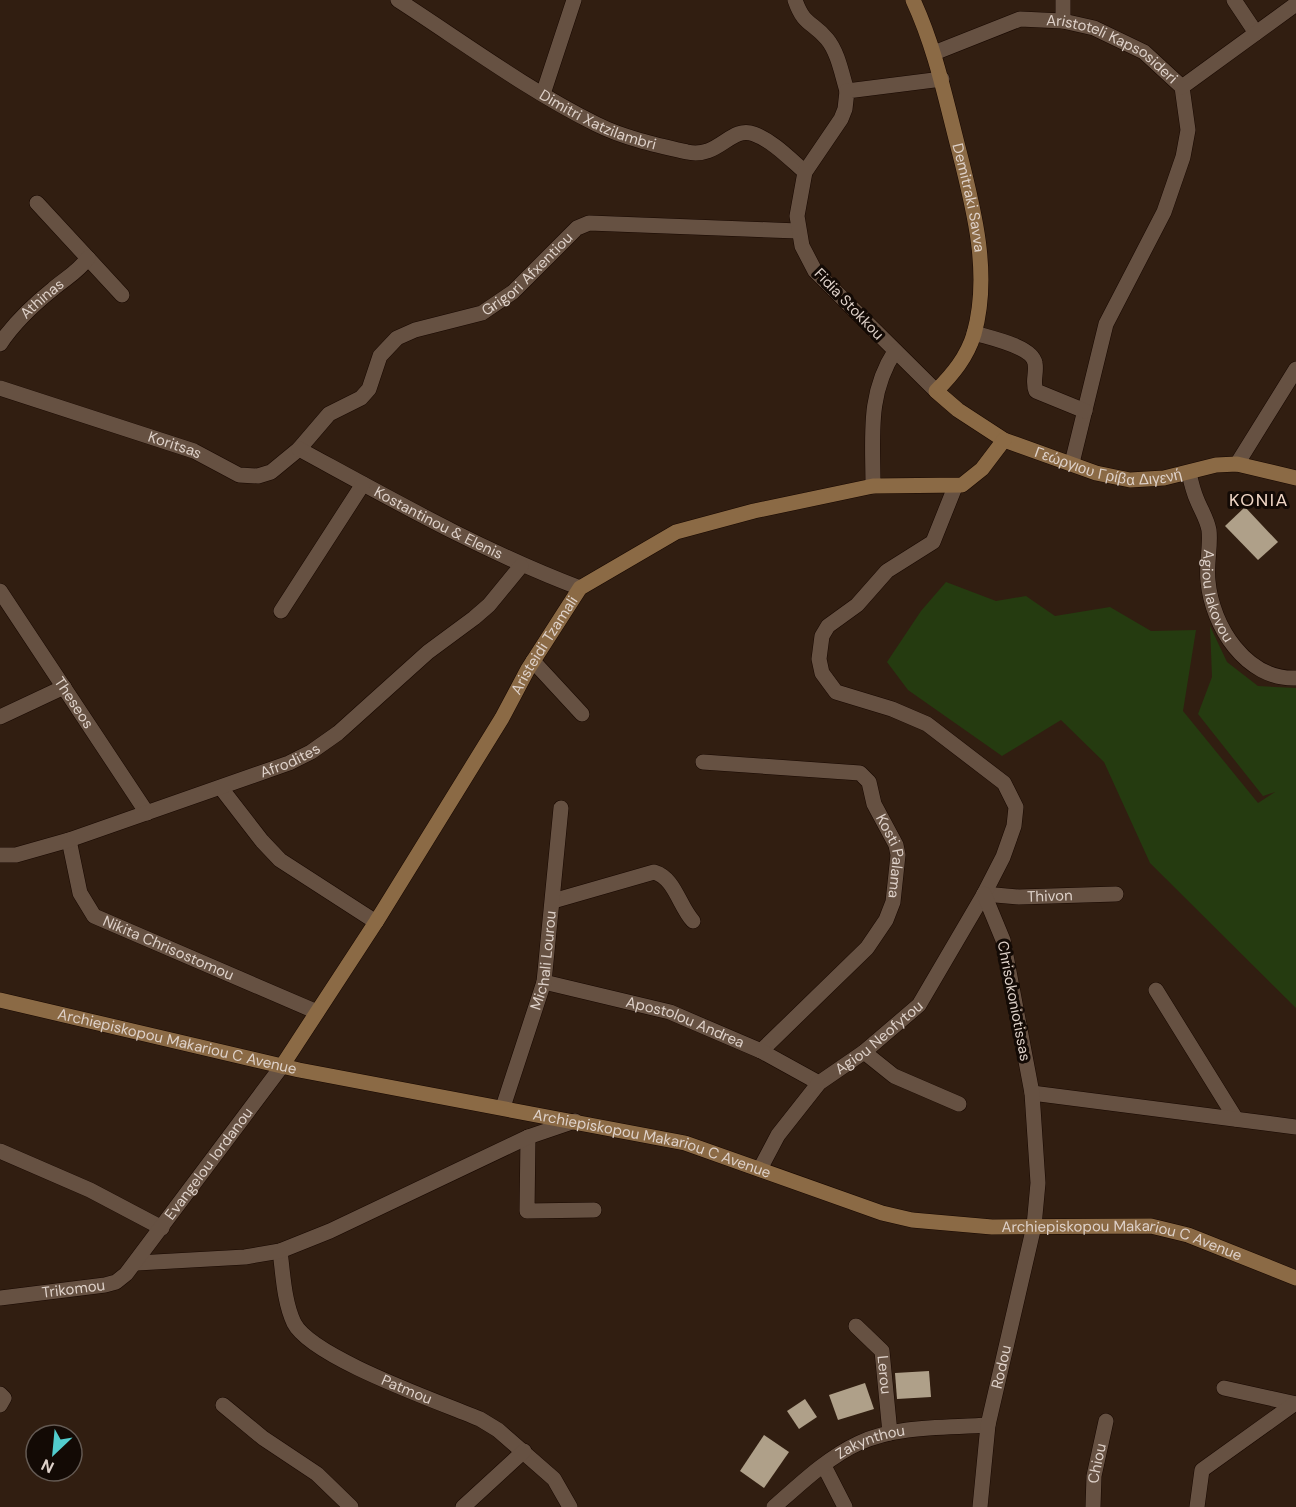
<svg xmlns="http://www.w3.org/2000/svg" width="1296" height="1507" font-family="'DM Sans',sans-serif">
<rect width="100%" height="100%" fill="#311e11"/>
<polygon fill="#253b10" points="946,582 996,601 1026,596 1055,616 1110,607 1151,631 1196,630 1183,711 1258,803 1275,792 1263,796 1198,714 1212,677 1210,626 1227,662 1258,686 1296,688 1296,1008 1150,863 1104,762 1061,720 1002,756 908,690 887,662 921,611"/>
<g fill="#afa089">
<polygon points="1245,507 1278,542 1258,560 1225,526"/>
<polygon points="929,1371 931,1397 897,1399 895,1373"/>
<polygon points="865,1383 874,1409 838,1420 829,1395"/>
<polygon points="805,1399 817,1417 799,1429 787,1411"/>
<polygon points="764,1435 789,1452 764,1488 740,1471"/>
</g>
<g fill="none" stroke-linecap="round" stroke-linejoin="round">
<defs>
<g id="street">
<path id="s1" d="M 398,0 C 463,42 526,89 596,124 C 624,138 656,145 687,152 C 719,159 730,125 754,134 C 773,141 790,159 805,172"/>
<path d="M 795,0 C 804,26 812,21 827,39 C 838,52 842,75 847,91"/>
<polyline points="1063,0 1063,21"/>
<polyline points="1234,0 1256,33"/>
<path id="s2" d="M 934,53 L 1020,19 L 1063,21 L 1094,28 L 1144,52 L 1182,87 L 1188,130 L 1183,157 L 1164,212 L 1106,324 L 1072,463"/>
<polyline points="1182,87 1296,4"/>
<polyline points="543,94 574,0"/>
<polyline points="37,203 122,295"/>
<path d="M 974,333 C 990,338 1032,346 1035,363 C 1037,373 1032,382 1036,391 L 1085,411"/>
<path id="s3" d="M 0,344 C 14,323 33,305 53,289 C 66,278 78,272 88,258"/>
<path id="s4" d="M 0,388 L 194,451 L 239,475 L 258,476 L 271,472 L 299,449 L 329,414 L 361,398 L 369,389 L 380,356 L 397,338 L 415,330 L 482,313 L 513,292 L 577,228 L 589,223 L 798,231"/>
<polyline points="936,391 815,271 802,246 797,216 805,172 841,119 845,109 847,91 942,79"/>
<path id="s5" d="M 299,449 C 391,499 482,551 580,588"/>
<polyline points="1237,464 1296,369"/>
<path id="s6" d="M 1189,473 C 1191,482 1193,491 1197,500 C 1201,510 1207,519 1209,530 C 1211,546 1206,564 1208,581 C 1212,626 1246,680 1296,678"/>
<path d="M 873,486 C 873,436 867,394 895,351"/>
<path id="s7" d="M 0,591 L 147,813"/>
<polyline points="281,611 363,484"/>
<polyline points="533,661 582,714"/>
<polyline points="0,717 64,687"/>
<path id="s8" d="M 703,762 L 860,773 L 869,782 L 874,804 L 896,845 L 898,855 L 893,902 L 886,920 L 867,948 L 761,1051"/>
<polyline points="221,788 262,841 280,860 376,922"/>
<path id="s9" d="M 69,840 L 80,893 L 94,916 L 317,1012"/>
<path id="s10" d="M 0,855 L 16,855 L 69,840 L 289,763 L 311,752 L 338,733 L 428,652 L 474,618 L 489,605 L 521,566"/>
<path id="s11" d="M 984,894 L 1019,897 L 1116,894"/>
<path d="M 553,901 L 654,872 C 675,878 679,906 693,921"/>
<path id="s12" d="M 544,982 L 670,1012 L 761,1051 L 819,1083"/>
<polyline points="1156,990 1236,1119"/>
<polyline points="864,1052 894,1076 959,1104"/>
<polyline points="1032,1093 1296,1127"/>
<path id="s13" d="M 503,1107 L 544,982 L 561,808"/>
<polyline points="528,1137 527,1211 594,1210"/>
<polyline points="0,1151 90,1190 162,1228"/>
<path id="s14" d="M 760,1169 L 778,1135 L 819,1083 L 864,1052 L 919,1005 L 984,894 L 1003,857 L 1014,826 L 1016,807 L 1004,783 L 927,724 L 892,709 L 836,692 L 822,673 L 819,659 L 822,636 L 828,626 L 857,605 L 887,571 L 933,542 L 955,487"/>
<path id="s15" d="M 280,1251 C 283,1274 284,1302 294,1323 C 312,1358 440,1402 480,1419 L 498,1430 L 554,1479 L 570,1507"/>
<polyline points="137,1263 245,1257 280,1251 330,1231 528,1137 575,1121"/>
<path id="s16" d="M 0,1298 L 105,1285 L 116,1282 L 126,1274 L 282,1066"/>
<path id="s17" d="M 856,1326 L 882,1351 L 890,1433"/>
<polyline points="1224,1388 1296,1404"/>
<polyline points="0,1394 4,1398 0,1405"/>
<polyline points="223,1405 263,1438 317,1474 351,1507"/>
<polyline points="824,1466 845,1507"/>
<polyline points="463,1507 524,1451"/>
<path id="s18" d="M 774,1507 C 799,1485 828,1457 859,1443 C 898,1425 946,1428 988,1425"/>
<path id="s19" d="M 980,1507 L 988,1425 L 1034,1226 L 1038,1183 L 1032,1093 L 1003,940 L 984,894"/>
<path id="s20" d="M 1093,1507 L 1094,1476 L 1106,1421"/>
<polyline points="1197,1507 1202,1470 1294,1404"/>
</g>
<g id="secondary">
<path id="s21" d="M 913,0 C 932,41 942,83 953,127 C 969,192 993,267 974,334 C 967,357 953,374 936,391 L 958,410 L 1004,440 L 1096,473 L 1130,480 L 1164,478 L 1216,465 L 1237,464 L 1296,478"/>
<path id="s22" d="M 0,1000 L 299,1070 L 685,1143 L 882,1213 L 912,1220 L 992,1227 L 1151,1226 L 1188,1235 L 1296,1278"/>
<path id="s23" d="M 282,1066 L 376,922 L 502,718 L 528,669 L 580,588 L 676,532 L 754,511 L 873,486 L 962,485 L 982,469 L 1004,440"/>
</g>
</defs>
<use href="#street" stroke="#180800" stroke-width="16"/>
<use href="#secondary" stroke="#180800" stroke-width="16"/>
<use href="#street" stroke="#665142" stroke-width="15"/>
<use href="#secondary" stroke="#8b6a45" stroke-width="15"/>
</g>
<g text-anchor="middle" stroke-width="6" stroke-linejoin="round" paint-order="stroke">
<g font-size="15" fill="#ded1c9" stroke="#130a05">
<text dy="5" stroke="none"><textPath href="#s2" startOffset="192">Aristoteli Kapsosideri</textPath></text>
<text dy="5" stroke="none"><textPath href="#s1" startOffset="234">Dimitri Xatzilambri</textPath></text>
<text dy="5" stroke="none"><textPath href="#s21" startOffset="206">Demitraki Savva</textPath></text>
<text dy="5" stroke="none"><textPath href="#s4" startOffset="626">Grigori Afxentiou</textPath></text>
<text dy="5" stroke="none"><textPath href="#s3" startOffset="62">Athinas</textPath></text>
<text transform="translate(849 304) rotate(46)" y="5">Fidia Stokkou</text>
<text dy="5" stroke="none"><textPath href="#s4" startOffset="184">Koritsas</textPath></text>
<text dy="5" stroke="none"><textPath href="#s21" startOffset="606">Γεώργιου Γρίβα Διγενή</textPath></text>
<text dy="5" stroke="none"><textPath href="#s5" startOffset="158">Kostantinou &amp; Elenis</textPath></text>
<text dy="5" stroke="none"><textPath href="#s6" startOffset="128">Agiou Iakovou</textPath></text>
<text dy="5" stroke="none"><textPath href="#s23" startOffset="496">Aristeidi Tzamali</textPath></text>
<text dy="5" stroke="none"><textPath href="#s7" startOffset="134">Theseos</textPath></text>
<text dy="5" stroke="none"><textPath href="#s10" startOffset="306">Afrodites</textPath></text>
<text dy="5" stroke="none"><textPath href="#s8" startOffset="249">Kosti Palama</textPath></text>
<text dy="5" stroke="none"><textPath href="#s11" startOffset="66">Thivon</textPath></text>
<text dy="5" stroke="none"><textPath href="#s9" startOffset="162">Nikita Chrisostomou</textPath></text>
<text dy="5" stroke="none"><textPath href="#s13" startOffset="153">Michali Lourou</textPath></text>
<text transform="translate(1014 1001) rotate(79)" y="5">Chrisokoniotissas</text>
<text dy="5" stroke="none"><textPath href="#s12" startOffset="147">Apostolou Andrea</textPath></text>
<text dy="5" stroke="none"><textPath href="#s14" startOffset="180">Agiou Neofytou</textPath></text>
<text dy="5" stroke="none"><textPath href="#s22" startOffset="182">Archiepiskopou Makariou C Avenue</textPath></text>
<text dy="5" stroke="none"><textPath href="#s22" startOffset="668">Archiepiskopou Makariou C Avenue</textPath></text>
<text dy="5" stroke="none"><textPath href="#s16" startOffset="268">Evangelou Iordanou</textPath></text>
<text dy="5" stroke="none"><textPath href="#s22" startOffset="1152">Archiepiskopou Makariou C Avenue</textPath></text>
<text dy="5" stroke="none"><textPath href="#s16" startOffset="74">Trikomou</textPath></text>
<text dy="5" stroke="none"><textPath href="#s19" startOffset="142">Rodou</textPath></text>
<text dy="5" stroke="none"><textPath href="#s17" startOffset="60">Lerou</textPath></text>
<text dy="5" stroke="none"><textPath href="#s15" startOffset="206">Patmou</textPath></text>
<text dy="5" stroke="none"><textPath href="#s18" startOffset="118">Zakynthou</textPath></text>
<text dy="5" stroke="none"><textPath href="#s20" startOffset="44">Chiou</textPath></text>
</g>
<g font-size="18" letter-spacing="1.5" fill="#f3d9c8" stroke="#130a05">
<text x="1259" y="506">KONIA</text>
</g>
</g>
<g transform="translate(54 1453) rotate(206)"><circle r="28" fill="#130a05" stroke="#645a53" stroke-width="1.5"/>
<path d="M0-4.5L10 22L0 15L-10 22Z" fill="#52cdce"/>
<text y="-9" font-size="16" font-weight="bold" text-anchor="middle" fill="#ded1c9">N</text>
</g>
</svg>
